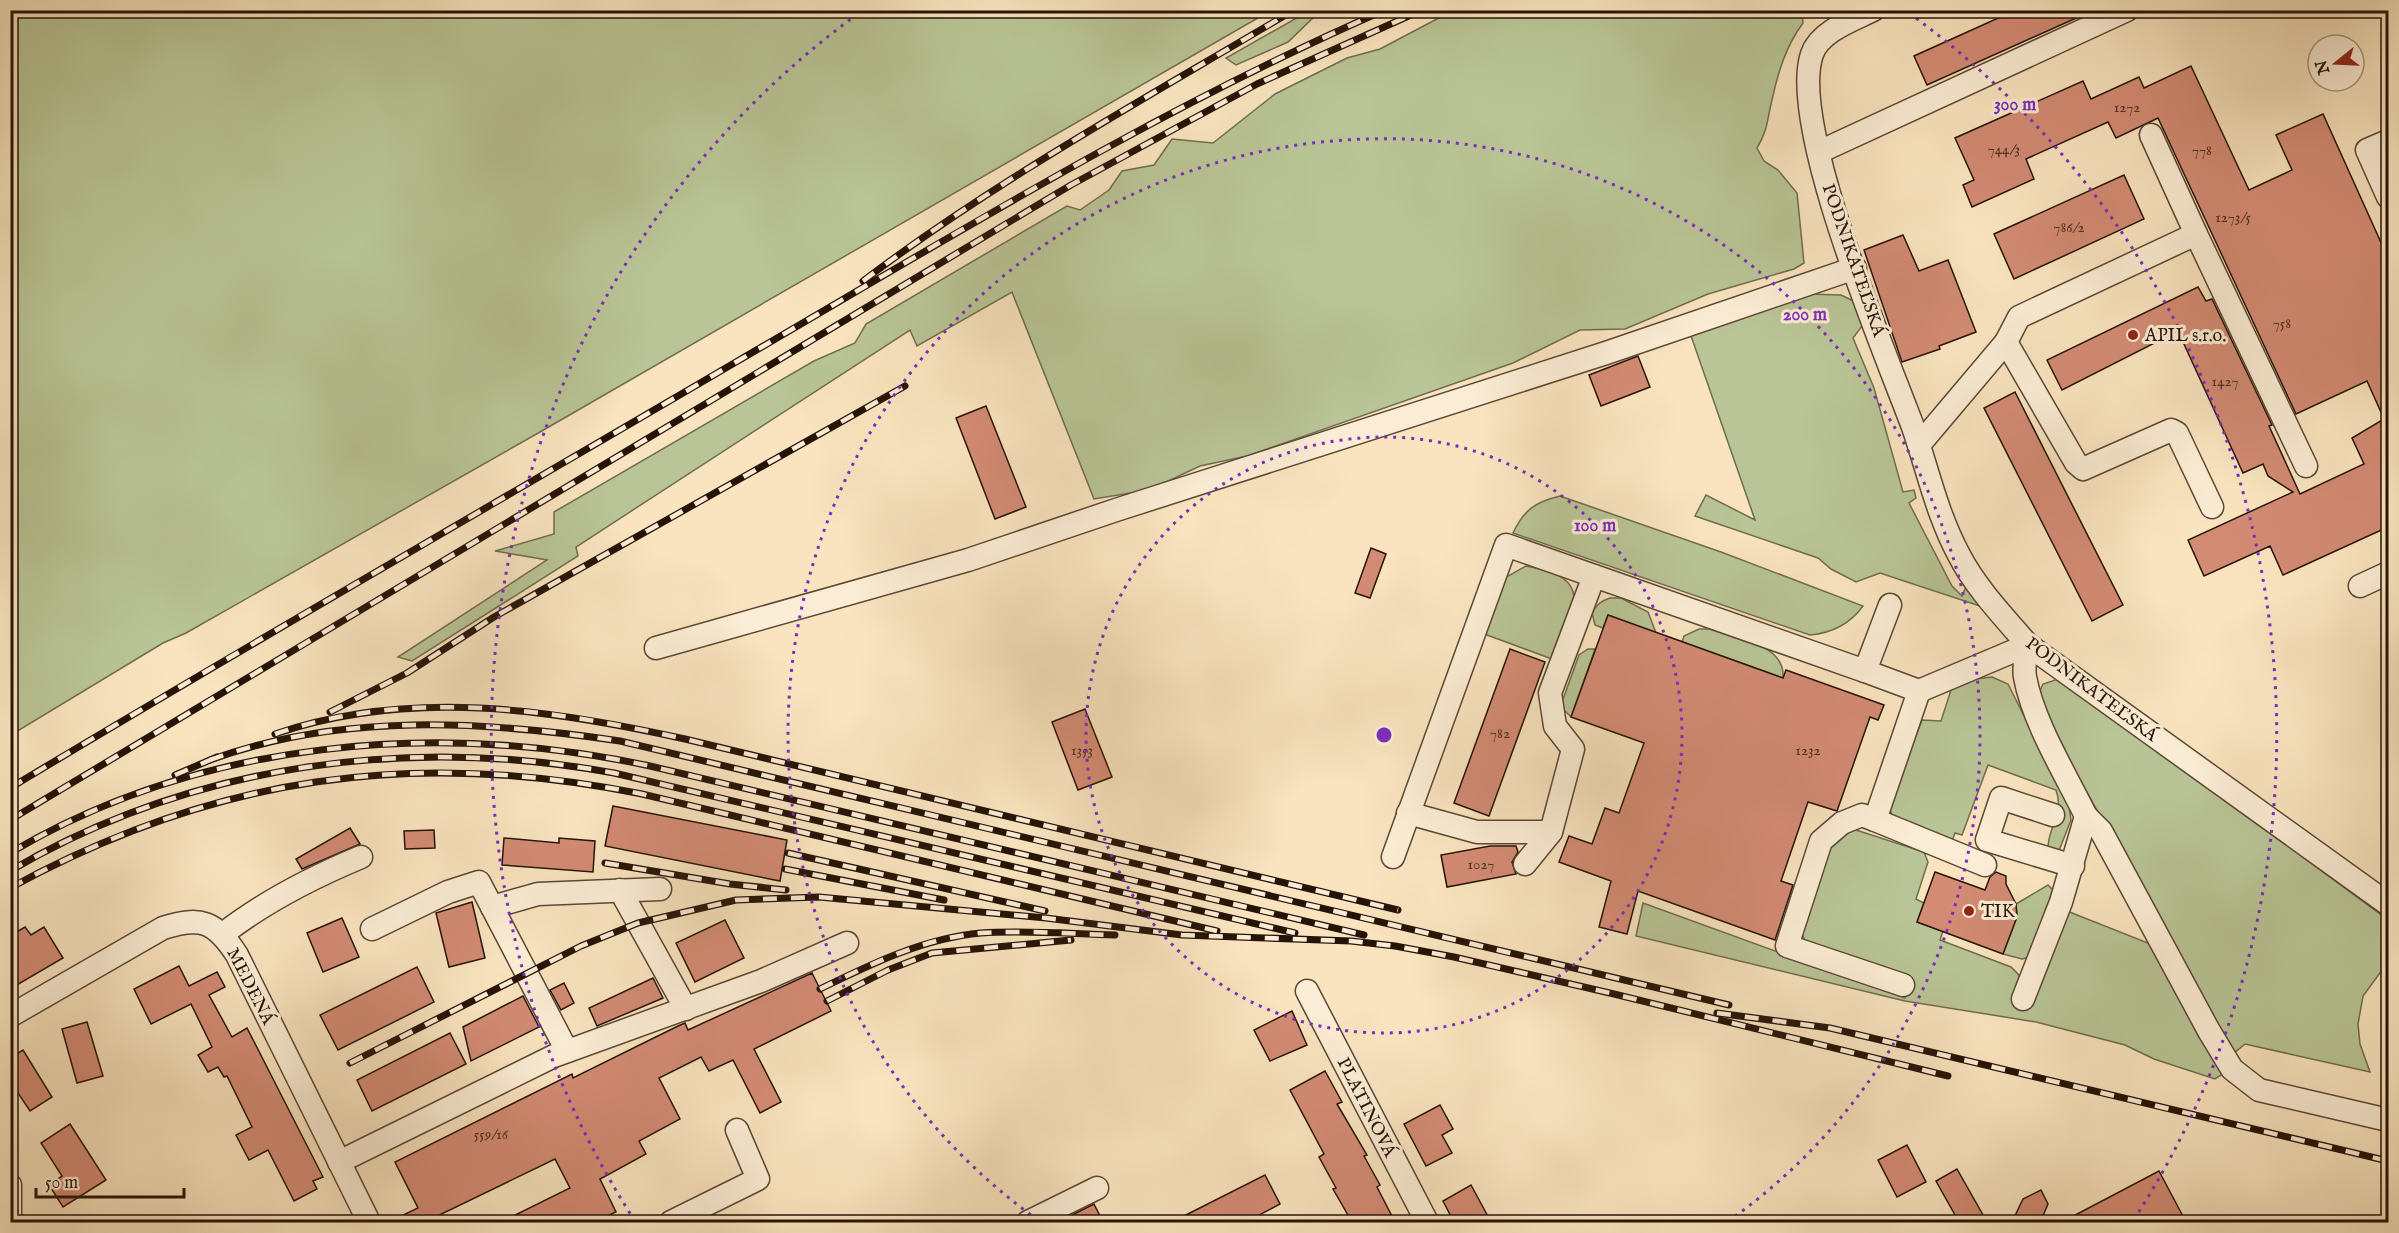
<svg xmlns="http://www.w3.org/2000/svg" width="2399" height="1233" font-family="'IM FELL English',serif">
<rect width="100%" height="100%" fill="#f9e4bf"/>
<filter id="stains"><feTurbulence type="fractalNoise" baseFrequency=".00333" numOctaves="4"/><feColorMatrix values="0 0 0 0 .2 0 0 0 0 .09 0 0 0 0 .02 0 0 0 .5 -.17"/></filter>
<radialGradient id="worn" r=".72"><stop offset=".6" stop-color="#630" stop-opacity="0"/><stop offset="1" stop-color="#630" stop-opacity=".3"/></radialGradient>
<g fill="#b9c596" stroke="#706c4e" stroke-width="1.5">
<polygon points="10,11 11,10 1270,11 540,432 186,633 163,643 11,735"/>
<polygon points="1309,11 1349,11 1315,16 1288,42 1236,65 1226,58"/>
<path d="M 1452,11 L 1802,11 L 1803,23 C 1786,46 1778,72 1772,100 C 1767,120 1768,130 1757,148 L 1764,161 L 1778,170 L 1797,193 L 1804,263 L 1794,269 L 1708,294 L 1625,329 L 1580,330 L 1513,363 L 1247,456 L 1200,466 L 1149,490 L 1094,499 L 1012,292 L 917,346 L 910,330 L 576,547 L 578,556 L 412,661 L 398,657 L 547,560 L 495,551 L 554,534 L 554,512 L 814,361 L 855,343 L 866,324 L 1067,206 L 1080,210 L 1109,190 L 1122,171 L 1154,165 L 1172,139 L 1213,143 L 1275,94 L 1347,58 L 1380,49 Z"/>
<polygon points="1807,294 1841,295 1858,303 1865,322 1853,338 1874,388 1903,492 1914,490 1916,498 1909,503 1952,586 1962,596 1968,582 1989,609 1880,573 1856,582 1831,569 1818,558 1695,516 1706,495 1755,520 1689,330"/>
<path d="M 1560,496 L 1721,552 L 1863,606 C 1850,624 1832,633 1810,635 L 1513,533 C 1524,510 1535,502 1560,496 Z"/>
<path d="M 1526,566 C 1546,570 1574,575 1574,599 L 1552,659 L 1479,632 L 1501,580 Z"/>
<path d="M 1610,598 L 1621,598 L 1648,612 L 1656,633 L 1608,615 L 1603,628 L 1595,625 L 1592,613 C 1597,604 1601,601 1610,598 Z"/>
<path d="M 1699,629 L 1710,629 C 1735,638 1786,644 1783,678 L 1682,642 L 1684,636 Z"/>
<polygon points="1588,649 1595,649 1571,717 1563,709 1562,702 1579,655"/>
<path d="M 1992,677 L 2008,684 L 2069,805 L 2071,820 L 2058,853 L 2048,850 C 2047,826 2065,816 2056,790 L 1988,765 L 1962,835 L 1955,833 L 1951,844 L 1894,819 L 1890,810 L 1891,801 L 1922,720 L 1941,721 L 1951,690 L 1975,679 Z"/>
<polygon points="2061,678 2388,920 2388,962 2363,996 2358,1024 2360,1044 2370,1072 2245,1044 2234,1053 2059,743 2039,693 2043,684"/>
<polygon points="1853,829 1924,852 1928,862 1916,899 1924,903 1917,922 1943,931 1940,940 2011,967 2018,974 2021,982 2062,909 2153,945 2226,1072 2215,1079 2154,1059 2125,1045 2036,1022 1905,1001 1636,936 1643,903 1905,998 1911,981 1807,945 1801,932 1830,844"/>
<polygon points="2048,885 2053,890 2030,957 2022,959 2003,954 2017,917 2016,904"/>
</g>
<g fill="#d38b74" stroke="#261307" stroke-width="1.5">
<polygon points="2016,10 2094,10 1927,85 1914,56"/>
<polygon points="2191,66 2249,190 2292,170 2276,135 2323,114 2388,258 2388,527 2283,575 2270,546 2204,576 2188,540 2293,492 2268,476 2263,464 2243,473 2178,331 2062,390 2047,360 2198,287 2206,301 2212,299 2272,425 2269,426 2300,494 2364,464 2352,438 2384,419 2367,381 2296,414 2158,118 2116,138 2108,122 2026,159 2034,179 1972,207 1963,185 1974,180 1955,138 2083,81 2091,99 2139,77 2144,88"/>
<polygon points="2124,175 2144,219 2014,279 1994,234"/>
<polygon points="1903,235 1919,271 1948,260 1976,332 1939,346 1940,349 1902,362 1864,250"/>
<polygon points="1638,356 1650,387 1601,406 1589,375"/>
<polygon points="2015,392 2123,605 2092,621 1984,408"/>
<polygon points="986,406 1026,507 995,519 956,418"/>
<polygon points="1371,548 1386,554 1370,598 1355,593"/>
<polygon points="1608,615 1783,678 1786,670 1884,705 1878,720 1870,717 1837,811 1808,802 1781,881 1793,885 1775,940 1638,891 1627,934 1599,927 1611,881 1559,862 1569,836 1592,844 1605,808 1619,813 1644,743 1571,717"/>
<polygon points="1510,649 1545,662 1489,816 1454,803"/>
<polygon points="1085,709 1112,777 1078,790 1052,722"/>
<polygon points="613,806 787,840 780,881 605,846"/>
<polygon points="350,828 360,844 302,869 296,859"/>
<polygon points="434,830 435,848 405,849 404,831"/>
<polygon points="504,838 559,843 559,838 595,841 593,872 502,865"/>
<polygon points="1490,846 1516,846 1518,852 1512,862 1516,874 1447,887 1441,855"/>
<polygon points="1935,872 1985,890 1990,877 1996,872 2006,876 2006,884 2016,904 2017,917 2003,954 1917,922"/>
<polygon points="472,902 485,958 449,967 436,913"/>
<polygon points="342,918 359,957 323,972 307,933"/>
<polygon points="725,920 744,958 695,982 676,943"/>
<polygon points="25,927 31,935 44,927 63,958 10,989 10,936"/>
<polygon points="179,966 189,986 217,972 225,987 209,995 232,1037 247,1028 323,1177 313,1181 317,1189 294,1201 268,1150 249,1160 236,1135 252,1127 227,1076 224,1077 218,1067 208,1072 198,1055 212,1047 191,1004 151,1024 134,989"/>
<polygon points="417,967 434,1002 338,1050 320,1015"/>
<polygon points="812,973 831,1011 754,1049 781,1102 760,1113 733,1060 709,1071 701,1057 659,1078 680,1119 639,1141 646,1154 600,1179 616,1212 594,1222 501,1222 570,1188 555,1159 425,1222 389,1222 418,1208 395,1162 572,1074 573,1078 678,1026 685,1023 688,1030"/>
<polygon points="653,978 663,998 597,1026 589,1008"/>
<polygon points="564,983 574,1003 561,1010 550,990"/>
<polygon points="523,996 539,1027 471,1061 463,1027"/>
<polygon points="1292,1011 1307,1045 1270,1061 1254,1030"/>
<polygon points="87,1022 103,1076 77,1083 62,1029"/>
<polygon points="450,1033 466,1064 372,1111 357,1080"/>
<polygon points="23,1050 52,1097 30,1111 10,1081 10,1058"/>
<polygon points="1325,1071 1342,1102 1337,1104 1367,1155 1364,1156 1380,1185 1377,1187 1395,1222 1352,1222 1333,1189 1336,1188 1319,1157 1324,1154 1290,1090"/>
<polygon points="1440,1105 1453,1129 1442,1135 1452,1153 1426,1166 1404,1124"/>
<polygon points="70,1124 106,1180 63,1207 49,1185 62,1176 41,1143"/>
<polygon points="1907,1145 1926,1182 1897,1197 1878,1160"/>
<polygon points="1957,1169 1987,1222 1959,1222 1936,1181"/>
<polygon points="2159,1171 2186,1222 2062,1222"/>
<polygon points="1265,1175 1280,1204 1246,1222 1172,1222"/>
<polygon points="1471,1185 1491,1222 1454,1222 1443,1201"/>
<polygon points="2041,1190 2048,1204 2042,1218 2037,1222 2012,1222 2023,1199"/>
<polygon points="1094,1204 1103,1222 1058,1222"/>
</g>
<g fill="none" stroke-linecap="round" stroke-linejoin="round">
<defs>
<g id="minor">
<path d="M 1873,10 C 1853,20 1820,31 1812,54 C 1788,124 1885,352 1913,427 C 1928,471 1937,514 1959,555 C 1976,588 2004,617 2028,645 L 2388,904"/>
<polyline points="2151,135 2196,234"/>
<polyline points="2388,141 2367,150 2388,197"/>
<polyline points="1819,152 2127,10"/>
<polyline points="2006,342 2019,317 2196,234 2306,466"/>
<polyline points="1919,445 2006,342 2076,463 2083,469 2171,430 2177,433 2212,507"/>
<polyline points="2360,586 2388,573"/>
<polyline points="1890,605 1865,671 1919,691 1875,820 1862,815 1842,823 1821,841 1787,946 1903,985"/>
<polyline points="656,648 968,560 1116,510 1606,353 1855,268"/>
<polyline points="1919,691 2028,645"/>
<polyline points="1408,813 1477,832 1551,832 1573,749 1555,726 1550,693 1594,576"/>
<polyline points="2053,815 2001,798 1987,840 2073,866"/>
<polyline points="2086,816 2101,831 2209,1031 2232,1069 2259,1090 2388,1120"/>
<polyline points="1875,820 1985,865"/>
<polyline points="1393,857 1506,545 1865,671"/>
<polyline points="1525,864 1551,832"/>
<polyline points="620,890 686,1009"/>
<polyline points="492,907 538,894 660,889"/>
<polyline points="372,929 448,892 479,882 567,1051"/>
<path d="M 223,934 C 264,902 313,877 361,857"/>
<polyline points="1307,991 1427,1222"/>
<path d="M 2023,999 L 2061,902 L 2086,816 C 2066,775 2033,722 2025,677 C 2023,666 2026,655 2028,645"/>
<path d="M 10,1016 L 163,928 C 201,916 215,921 237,955 L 369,1222"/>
<polyline points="339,1162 554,1056 761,981 847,943"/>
<polyline points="10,1185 10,1221"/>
<polyline points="671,1222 758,1179 737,1130"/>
<polyline points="1028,1222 1097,1188"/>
</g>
</defs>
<use href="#minor" stroke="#5b4735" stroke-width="25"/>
<use href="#minor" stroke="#fbedd5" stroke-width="22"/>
<defs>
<g id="rail">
<path d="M 863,281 C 998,179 1148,97 1294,10"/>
<polyline points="330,712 407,673 494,617 905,386"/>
<path d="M 275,734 C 409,688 550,709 685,739 L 1398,910"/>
<path d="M 210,760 C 341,712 485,721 620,741 L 1729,1005"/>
<polyline points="175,775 217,757"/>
<path d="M 10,788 C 251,643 494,504 736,362 C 949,238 1159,108 1385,10"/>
<polyline points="10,820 1071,185 1257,84 1422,10"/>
<path d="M 10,853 C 201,740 436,720 650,766 L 1364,935"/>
<polyline points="788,853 1045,911"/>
<polyline points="605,863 730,884 786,890"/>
<polyline points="785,869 944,900"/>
<path d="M 10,871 C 192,764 408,735 614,773 L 1295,933"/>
<path d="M 10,888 C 215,776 414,748 642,794 L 1217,931"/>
<path d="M 820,989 C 871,964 924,938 981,933 C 1026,930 1071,934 1115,935"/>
<polyline points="827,1001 888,970 932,953 1071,940"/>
<polyline points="1717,1013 1830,1028 2388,1161"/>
<polyline points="350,1063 581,946 638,923 736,900 819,897 1046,918 1182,935 1351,941 1395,946 1454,957 1614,994 1948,1076"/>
</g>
</defs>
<use href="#rail" stroke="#261307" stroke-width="7"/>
<use href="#rail" stroke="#fbedd5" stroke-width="4.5" stroke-dasharray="14" stroke-linecap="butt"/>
</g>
<g fill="none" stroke="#7b2cbf" stroke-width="3" stroke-dasharray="3 6">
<circle cx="1384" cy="735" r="298"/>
<path d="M1038 1220A596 596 0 1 1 1730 1220"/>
<path d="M635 1221A893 893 0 0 1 859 13M1909 13A893 893 0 0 1 2133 1221"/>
</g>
<g fill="#8f2418" stroke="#fbedd5" stroke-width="2">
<circle cx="2133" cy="335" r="6"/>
<circle cx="1969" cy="911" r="6"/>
</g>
<g text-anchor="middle" stroke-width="6" stroke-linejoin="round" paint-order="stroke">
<g font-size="15" fill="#513122">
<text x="2127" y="112">1272</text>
<text x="2004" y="154">744/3</text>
<text x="2202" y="155">778</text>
<text x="2233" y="222">1273/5</text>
<text x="2069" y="232">786/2</text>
<text x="2282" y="328">758</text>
<text x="2225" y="386">1427</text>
<text x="1500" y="738">782</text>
<text x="1082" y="755">1353</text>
<text x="1808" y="755">1232</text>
<text x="1481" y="869">1027</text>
<text x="491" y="1139">559/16</text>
</g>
<g font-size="18" fill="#261307" stroke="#fbedd5">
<text transform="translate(1854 260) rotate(71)" y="6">PODNIKATEĽSKÁ</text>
<text transform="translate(2092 689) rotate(37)" y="6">PODNIKATEĽSKÁ</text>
<text transform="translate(251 986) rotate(63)" y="6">MEDENÁ</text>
<text transform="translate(1367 1107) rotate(63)" y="6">PLATINOVÁ</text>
</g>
<g font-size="18" fill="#261307" stroke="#fbedd5" text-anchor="start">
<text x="2145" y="341">APIL s.r.o.</text>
<text x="1981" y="917">TIK</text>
</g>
</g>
<circle cx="1384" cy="735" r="9" fill="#7b2cbf" stroke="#fbedd5" stroke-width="3"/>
<g font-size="18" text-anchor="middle" font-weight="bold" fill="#7b2cbf" stroke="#fbedd5" stroke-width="6" stroke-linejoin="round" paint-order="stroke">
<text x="2015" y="110">300 m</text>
<text x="1805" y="320">200 m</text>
<text x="1595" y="531">100 m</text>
</g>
<rect width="2399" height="1233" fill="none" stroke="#f9e4bf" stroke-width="36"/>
<rect x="12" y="12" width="2375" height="1209" fill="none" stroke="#261307" stroke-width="3"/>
<rect x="18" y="18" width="2363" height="1197" fill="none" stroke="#261307" stroke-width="1.5"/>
<g transform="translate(2336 63) rotate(252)"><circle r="28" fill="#fbedd5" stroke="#a69683" stroke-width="1.5"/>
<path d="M0-4.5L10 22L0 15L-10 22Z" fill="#8f2418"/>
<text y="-9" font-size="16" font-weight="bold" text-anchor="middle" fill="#261307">N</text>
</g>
<path d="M36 1188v9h148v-9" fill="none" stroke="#261307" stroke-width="3"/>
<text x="45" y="1188" font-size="18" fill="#261307" stroke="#fbedd5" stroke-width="4.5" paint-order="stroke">50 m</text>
<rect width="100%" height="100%" filter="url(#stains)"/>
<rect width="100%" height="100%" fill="url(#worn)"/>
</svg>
